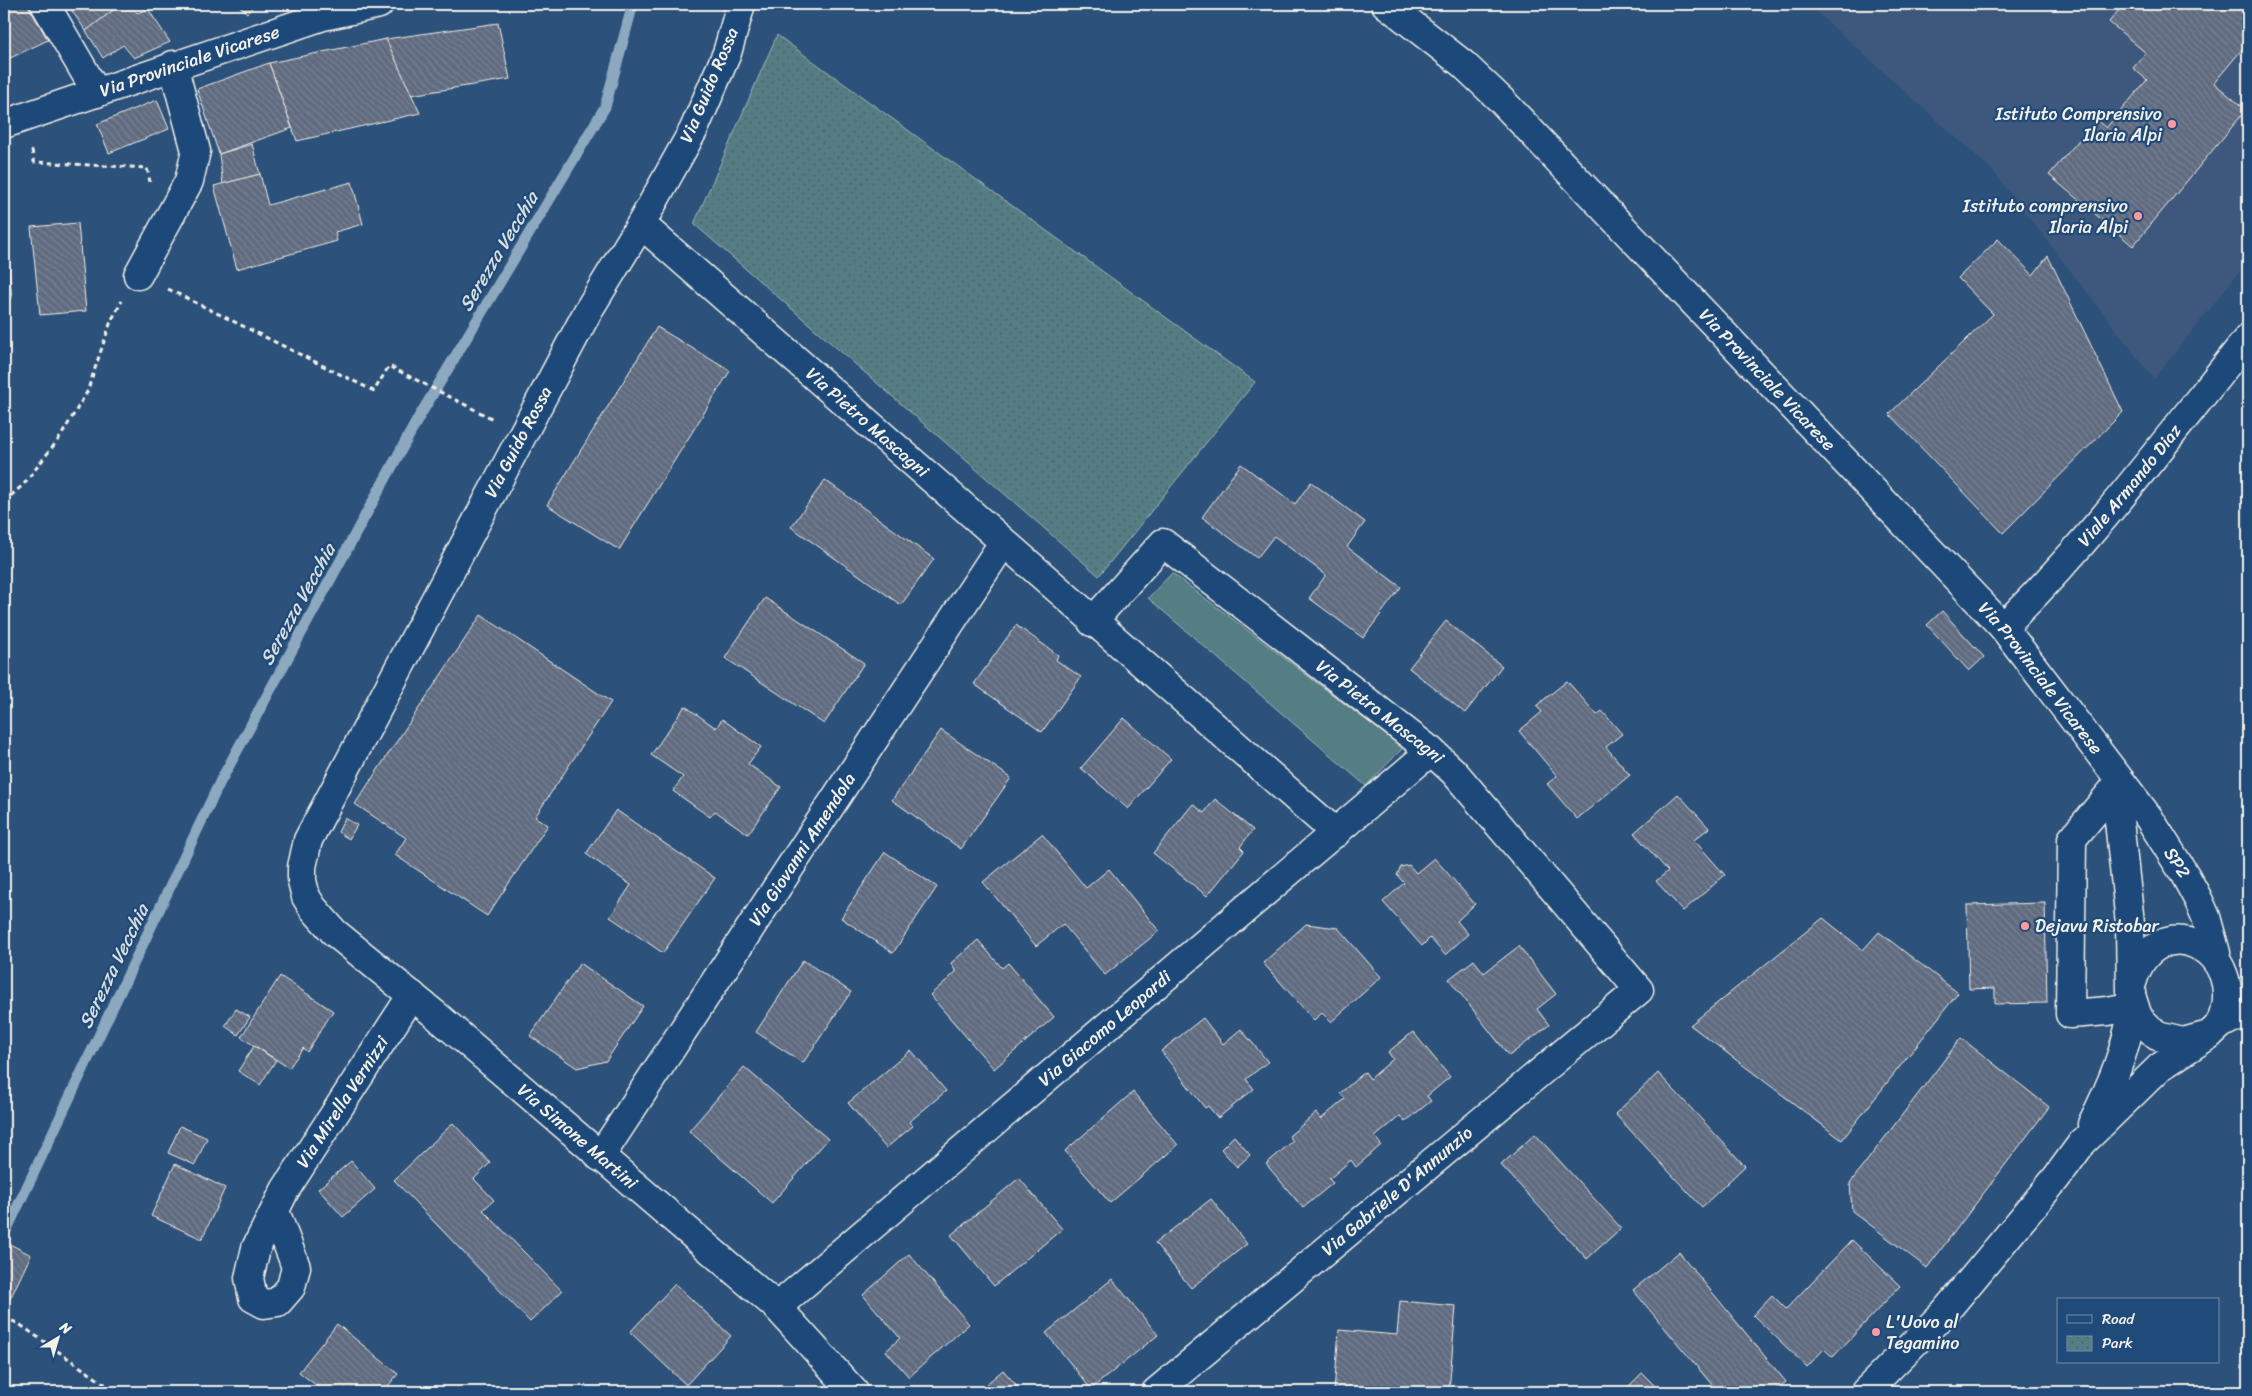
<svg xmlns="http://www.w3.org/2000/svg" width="2252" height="1396" font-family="Sriracha,sans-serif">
<defs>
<pattern id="park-dots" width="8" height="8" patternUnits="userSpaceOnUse" patternTransform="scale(1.25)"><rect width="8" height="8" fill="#547d84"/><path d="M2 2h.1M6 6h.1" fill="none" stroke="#4f6568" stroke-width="1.8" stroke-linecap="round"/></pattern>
<pattern id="building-back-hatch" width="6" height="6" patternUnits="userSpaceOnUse" patternTransform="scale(1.25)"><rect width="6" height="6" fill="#606b80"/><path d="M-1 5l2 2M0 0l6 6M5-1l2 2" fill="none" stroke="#778192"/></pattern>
</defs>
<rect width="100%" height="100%" fill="#2c517b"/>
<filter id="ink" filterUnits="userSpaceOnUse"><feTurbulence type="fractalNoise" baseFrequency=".02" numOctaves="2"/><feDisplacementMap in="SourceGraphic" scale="10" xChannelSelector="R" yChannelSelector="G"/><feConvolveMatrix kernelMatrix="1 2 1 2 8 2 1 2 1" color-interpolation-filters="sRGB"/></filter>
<g filter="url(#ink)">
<polygon fill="#3c597c" points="1808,4 2248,4 2248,261 2154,379 1992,170"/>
<polygon fill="#547d84" stroke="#a4b7b6" points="1172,573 1403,748 1366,786 1148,598"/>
<polygon fill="url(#park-dots)" stroke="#a4b7b6" points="777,35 1255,382 1099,576 694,224"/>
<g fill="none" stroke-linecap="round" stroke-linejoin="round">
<polyline stroke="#8da9c0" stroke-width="11" points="6,1231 220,782 419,417 605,107 633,4"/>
</g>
<g fill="url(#building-back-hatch)" stroke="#f4f1e8">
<polygon points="4,4 27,4 48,40 4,61"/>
<polygon points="67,4 121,4 86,31"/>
<polygon points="121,4 131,4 137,13 148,9 170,42 134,58 123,45 103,58 86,31"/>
<polygon points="237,4 256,4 247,13"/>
<polygon points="2124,4 2248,4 2248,42 2214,83 2246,110 2133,246 2049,175 2096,120 2106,128 2147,80 2133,68 2146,53 2109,22"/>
<polygon points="498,23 510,79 411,95 386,39"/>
<polygon points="386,39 420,113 297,141 269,63"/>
<polygon points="269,63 292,128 219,154 197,89"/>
<polygon points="157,100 169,129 109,153 97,124"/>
<polygon points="252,144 260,174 223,184 219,154"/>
<polygon points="260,174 268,205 352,182 363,224 335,232 337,241 237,269 214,186"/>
<polygon points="78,223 86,311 40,315 31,227"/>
<polygon points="4,224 12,298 4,299"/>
<polygon points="1998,239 2033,275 2048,256 2123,412 2003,533 1889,414 1993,314 1958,278"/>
<polygon points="657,327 730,371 619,550 547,505"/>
<polygon points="1241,464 1295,504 1311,482 1365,522 1347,547 1401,587 1363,638 1309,598 1326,575 1274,536 1257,558 1202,517"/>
<polygon points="825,480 934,559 901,605 791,527"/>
<polygon points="765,598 864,663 824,724 725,658"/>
<polygon points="1942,611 1984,657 1969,671 1927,625"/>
<polygon points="481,615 611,702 535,817 548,825 487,916 395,855 406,838 355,804"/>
<polygon points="1446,621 1502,666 1465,713 1409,668"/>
<polygon points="1016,625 1058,655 1056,660 1081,677 1042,732 974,684"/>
<polygon points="1567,681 1597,715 1602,711 1622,734 1606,747 1630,775 1577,819 1547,784 1557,776 1519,731 1542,712 1536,706"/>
<polygon points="685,706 716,728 722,719 761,747 748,764 781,787 748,834 715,811 710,817 673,791 683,777 651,755"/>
<polygon points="1124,718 1171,759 1128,809 1081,768"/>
<polygon points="941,730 1011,778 961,849 892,800"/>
<polygon points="1678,794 1709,828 1694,840 1725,875 1683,911 1656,881 1668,871 1634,833"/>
<polygon points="1215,799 1253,830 1240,847 1244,851 1207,896 1153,853 1193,804 1204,813"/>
<polygon points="616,810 715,878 663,953 610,917 631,885 586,854"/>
<polygon points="345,818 357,825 349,839 338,832"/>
<polygon points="1042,834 1086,888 1109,869 1159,931 1105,975 1063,924 1036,946 983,882"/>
<polygon points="885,852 937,887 893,953 841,918"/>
<polygon points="1434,858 1475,904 1457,921 1468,934 1445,955 1430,938 1422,946 1383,902 1404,883 1397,875 1401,867 1409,865 1416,873"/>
<polygon points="2045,903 2047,1003 1995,1004 1995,988 1969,989 1967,905"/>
<polygon points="1823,918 1863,950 1879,932 1958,993 1842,1140 1690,1025"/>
<polygon points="1306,924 1338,928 1381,977 1331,1022 1322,1013 1314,1020 1263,963"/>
<polygon points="978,940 1002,968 1008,963 1054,1017 994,1069 930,995 956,972 951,963"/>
<polygon points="1519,946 1556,994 1537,1009 1549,1025 1509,1056 1449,979 1474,960 1484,973"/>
<polygon points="803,960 851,992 803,1063 756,1032"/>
<polygon points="580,963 643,1006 606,1061 577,1068 530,1036"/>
<polygon points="280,976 333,1011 307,1052 303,1048 289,1068 241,1037"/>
<polygon points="236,1009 250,1017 238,1035 225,1026"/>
<polygon points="1203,1018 1223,1044 1241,1029 1268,1062 1246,1079 1254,1089 1218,1118 1208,1106 1205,1108 1161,1051"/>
<polygon points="1413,1032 1450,1077 1427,1096 1431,1101 1405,1122 1400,1116 1375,1137 1381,1145 1356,1167 1351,1160 1329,1179 1333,1183 1303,1208 1266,1164 1293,1141 1289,1136 1316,1113 1321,1119 1345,1099 1340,1093 1365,1072 1370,1079 1393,1059 1388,1052"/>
<polygon points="1961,1038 2049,1107 1927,1268 1852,1211 1850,1183"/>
<polygon points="254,1046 276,1060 260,1085 238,1071"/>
<polygon points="911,1050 946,1091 909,1122 913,1126 886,1148 848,1103"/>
<polygon points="744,1067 828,1139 772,1203 689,1131"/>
<polygon points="1658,1073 1745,1166 1702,1207 1615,1114"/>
<polygon points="1133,1092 1178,1145 1110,1203 1065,1151"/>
<polygon points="453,1123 490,1163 474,1179 494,1200 483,1210 562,1291 530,1322 394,1180"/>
<polygon points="180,1126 207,1138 195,1165 168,1153"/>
<polygon points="1535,1134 1621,1228 1587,1259 1501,1165"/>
<polygon points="1234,1136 1250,1155 1237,1167 1221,1149"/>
<polygon points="351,1161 375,1189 343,1217 318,1189"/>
<polygon points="175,1164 225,1188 202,1239 151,1216"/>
<polygon points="1019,1178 1062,1229 994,1286 951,1235"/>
<polygon points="1211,1199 1247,1244 1191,1288 1155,1243"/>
<polygon points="1852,1240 1900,1286 1833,1357 1824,1349 1807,1367 1753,1315 1772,1295 1786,1309"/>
<polygon points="4,1241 31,1255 10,1299 4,1296"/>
<polygon points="1679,1252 1786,1382 1773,1392 1718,1392 1633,1290"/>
<polygon points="909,1254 969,1324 909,1377 886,1351 900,1338 863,1295"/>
<polygon points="1112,1279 1158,1335 1091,1389 1046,1333"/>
<polygon points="675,1284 731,1336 686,1385 630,1332"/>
<polygon points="1400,1301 1456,1306 1449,1392 1334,1392 1339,1330 1397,1335"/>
<polygon points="337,1324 398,1374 383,1392 325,1392 299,1372"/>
<polygon points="1003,1370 1022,1392 977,1392"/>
<polygon points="1642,1373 1661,1392 1623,1392"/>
</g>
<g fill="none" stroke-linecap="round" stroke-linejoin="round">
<defs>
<g id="minor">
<polyline points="45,4 97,93"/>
<path id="s1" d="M 741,4 L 727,53 L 694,129 L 641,224 L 588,311 L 308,840 L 302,867 L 302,881 L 306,897 L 313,908 L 334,932 L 437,1016 L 777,1307 L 854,1392"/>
<path id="s2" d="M 641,224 L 1336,833"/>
<polyline points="138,275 189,181 196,151 173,65"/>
<path id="s3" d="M 1092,622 L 1163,543 L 1431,751 L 1454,772 L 1639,990 L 1156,1392"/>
<path id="s4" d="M 2003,627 C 2093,539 2169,436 2248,338"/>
<polyline points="2120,782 2072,839 2070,1014 2108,1011 2133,1006"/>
<path id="s5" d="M 600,1157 L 1003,543"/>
<path id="s6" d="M 275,1211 L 296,1267 L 291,1287 L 278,1302 L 264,1304 L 253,1298 L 249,1278 L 256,1248 L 285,1190 L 412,995"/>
<path id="s7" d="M 777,1307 L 1431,751"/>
</g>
<g id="major">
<path id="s8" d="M 1386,4 L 1463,64 L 1501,100 L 2003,627 L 2149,818 L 2185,875 L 2198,899 L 2206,917 L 2216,953"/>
<path id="s9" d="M 4,124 L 323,16 L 379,4"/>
<polyline points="2120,782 2119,821 2130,923 2131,995 2138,1017 2157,1036 2183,1042 2209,1035 2221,1024 2233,1018 2248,1016"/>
<path d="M 2132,983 C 2155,902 2252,949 2221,1024"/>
<path d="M 2092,1124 C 2111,1086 2127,1049 2133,1006"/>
<polyline points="1865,1392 1944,1313 2057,1177 2082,1143 2160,1067 2209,1035"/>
</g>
</defs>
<use href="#minor" stroke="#f4f1e8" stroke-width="31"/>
<use href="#major" stroke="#f4f1e8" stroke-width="31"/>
<g stroke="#f4f1e8" stroke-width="3" stroke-dasharray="5 4" stroke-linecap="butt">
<polyline points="32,150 34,162 147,168 150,182"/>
<polyline points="168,289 374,391 389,366 495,420"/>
<polyline points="4,502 24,484 61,436 87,392 111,321 122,301"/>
<polyline points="4,1317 19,1324 116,1392"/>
</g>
<use href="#minor" stroke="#1f4a7a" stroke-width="28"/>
<use href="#major" stroke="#1f4a7a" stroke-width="28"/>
</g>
</g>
<g fill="#ff9aa2" stroke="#1f4a7a" stroke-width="2">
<circle cx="2172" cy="124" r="5"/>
<circle cx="2138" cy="216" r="5"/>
<circle cx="2025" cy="926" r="5"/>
<circle cx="1876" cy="1332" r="5"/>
</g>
<g text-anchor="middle" stroke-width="4.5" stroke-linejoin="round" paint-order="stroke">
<g font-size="18" fill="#f4f1e8" stroke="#1f4a7a">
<text dy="6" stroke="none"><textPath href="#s9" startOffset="196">Via Provinciale Vicarese</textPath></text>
<text transform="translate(709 85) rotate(-67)" y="6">Via Guido Rossa</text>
<text dy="6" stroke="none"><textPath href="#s8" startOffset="536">Via Provinciale Vicarese</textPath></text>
<text dy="6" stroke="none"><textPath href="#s2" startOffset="301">Via Pietro Mascagni</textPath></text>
<text transform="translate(518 442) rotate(-62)" y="6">Via Guido Rossa</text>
<text dy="6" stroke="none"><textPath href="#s4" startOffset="190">Viale Armando Diaz</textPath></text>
<text dy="6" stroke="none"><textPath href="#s8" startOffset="941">Via Provinciale Vicarese</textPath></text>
<text dy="6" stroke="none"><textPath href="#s3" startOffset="381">Via Pietro Mascagni</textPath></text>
<text dy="6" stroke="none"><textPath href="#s5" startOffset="368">Via Giovanni Amendola</textPath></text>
<text dy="6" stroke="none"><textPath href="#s8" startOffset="1171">SP2</textPath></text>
<text dy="6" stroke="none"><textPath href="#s7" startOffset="430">Via Giacomo Leopardi</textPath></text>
<text dy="6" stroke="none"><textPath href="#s6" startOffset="348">Via Mirella Vernizzi</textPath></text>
<text dy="6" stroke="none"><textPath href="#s1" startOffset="1364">Via Simone Martini</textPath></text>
<text transform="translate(1397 1191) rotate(-40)" y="6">Via Gabriele D'Annunzio</text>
</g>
<g font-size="18" fill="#f4f1e8" stroke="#1f4a7a" text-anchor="end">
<text x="2162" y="120">Istituto Comprensivo<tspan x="2162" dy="21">Ilaria Alpi</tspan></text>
<text x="2128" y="212">Istituto comprensivo<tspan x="2128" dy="21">Ilaria Alpi</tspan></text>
<text x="2035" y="932" text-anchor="start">Dejavu Ristobar</text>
<text x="1886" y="1328" text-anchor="start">L'Uovo al<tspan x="1886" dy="21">Tegamino</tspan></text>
</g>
<g font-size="19" font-style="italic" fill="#dadfde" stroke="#1f4a7a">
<text transform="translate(498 251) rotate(-59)" y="7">Serezza Vecchia</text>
<text transform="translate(297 604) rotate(-61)" y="7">Serezza Vecchia</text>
<text transform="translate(113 966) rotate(-64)" y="7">Serezza Vecchia</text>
</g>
</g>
<rect width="2252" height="1396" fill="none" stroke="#1f4a7a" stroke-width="20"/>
<rect x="10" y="10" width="2232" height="1376" fill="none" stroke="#f4f1e8" stroke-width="2" filter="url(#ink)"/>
<rect x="2057" y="1298" width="162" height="65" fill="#1f4a7a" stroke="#748da6"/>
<rect x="2067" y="1315" width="25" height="8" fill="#1f4a7a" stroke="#748da6"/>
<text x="2102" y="1324" font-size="15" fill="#f4f1e8">Road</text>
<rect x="2067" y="1336" width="25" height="15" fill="url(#park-dots)" stroke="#748da6"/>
<text x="2102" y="1348" font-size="15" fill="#f4f1e8">Park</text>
<g transform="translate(58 1338) rotate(38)" stroke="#1f4a7a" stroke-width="4" paint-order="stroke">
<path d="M0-4L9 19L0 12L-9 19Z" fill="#f4f1e8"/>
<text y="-8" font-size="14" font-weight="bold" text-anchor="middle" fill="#f4f1e8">N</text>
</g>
</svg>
